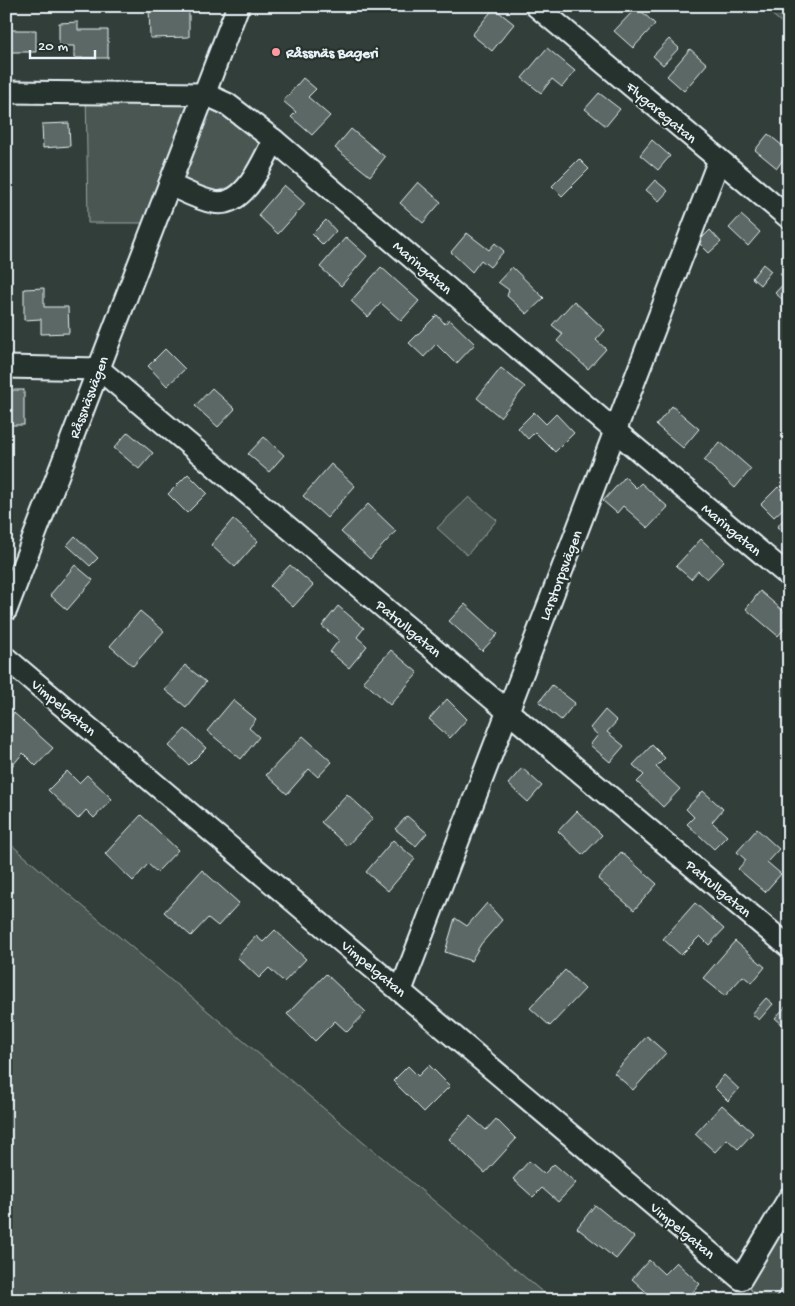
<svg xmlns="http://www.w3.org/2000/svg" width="795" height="1306" font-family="'Gochi Hand',sans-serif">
<rect width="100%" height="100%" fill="#323e39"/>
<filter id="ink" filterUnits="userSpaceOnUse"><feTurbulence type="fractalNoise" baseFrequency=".02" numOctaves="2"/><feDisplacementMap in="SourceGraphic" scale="10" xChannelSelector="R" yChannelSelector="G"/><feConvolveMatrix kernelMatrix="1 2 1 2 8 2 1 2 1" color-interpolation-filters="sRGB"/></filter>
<g filter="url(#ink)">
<g fill="#495651" stroke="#98a4a4">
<polygon points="762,6 789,6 789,29"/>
<path d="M 86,86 L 197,87 L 277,142 C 257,166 233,206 197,192 C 187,188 176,181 166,176 L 147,223 L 88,223 Z"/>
<polygon points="469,497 497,520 467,555 437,528"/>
<polygon points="6,840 60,887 552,1300 6,1300"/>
<polygon points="789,1191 789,1300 760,1300 743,1281"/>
</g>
<g fill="#5c6865" stroke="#e8f1f8">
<polygon points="149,6 189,6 189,37 150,38"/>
<polygon points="637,7 655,24 633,48 614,31"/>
<polygon points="494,8 514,24 492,51 472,35"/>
<polygon points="6,20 9,20 9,30 36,30 36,52 9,52"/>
<polygon points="78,22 78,30 108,30 108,58 74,58 74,46 59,46 59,23"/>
<polygon points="669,39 679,48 663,65 653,56"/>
<polygon points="547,48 575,71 562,87 552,79 541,93 522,78"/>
<polygon points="690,49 707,64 684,91 667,76"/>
<polygon points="303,78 316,89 308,97 330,116 312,135 291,117 296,112 283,101"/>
<polygon points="599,93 620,109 606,126 585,109"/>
<polygon points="69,123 70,146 43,148 42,124"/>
<polygon points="351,129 385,157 370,176 335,148"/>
<polygon points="768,134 789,151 777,168 755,150"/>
<polygon points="652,140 670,156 658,170 640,155"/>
<polygon points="579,159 589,169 562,196 552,186"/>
<polygon points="655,180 668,191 659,201 646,190"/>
<polygon points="418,182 441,202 423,223 400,203"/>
<polygon points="284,185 305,204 278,234 258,215"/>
<polygon points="741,215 760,232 748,246 729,228"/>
<polygon points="326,220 336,231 323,245 312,234"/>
<polygon points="710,230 721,242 709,253 698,242"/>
<polygon points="467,233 489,250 495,243 504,251 490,267 481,260 472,272 451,252"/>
<polygon points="346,237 367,256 341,286 320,267"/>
<polygon points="789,263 789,305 775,293 787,280 780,274"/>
<polygon points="763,264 771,271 760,285 752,278"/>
<polygon points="381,267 419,301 401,321 381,303 368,317 351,301"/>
<polygon points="512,267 544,298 527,314 507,296 509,290 498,282"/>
<polygon points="44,288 44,307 68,307 69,333 41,334 41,319 24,320 24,289"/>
<polygon points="574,301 605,330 596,340 606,349 588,369 557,341 563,334 552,325"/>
<polygon points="437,315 445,324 449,319 475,344 456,364 436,344 424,357 409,343"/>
<polygon points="165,349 185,369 167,386 148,366"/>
<polygon points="501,368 525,387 500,417 477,398"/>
<polygon points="212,388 235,409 218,427 195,406"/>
<rect x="6" y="390" width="18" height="35"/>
<polygon points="672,406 699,429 683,448 656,425"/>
<polygon points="534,412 546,424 556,414 574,433 555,452 535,432 528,439 518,428"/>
<polygon points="128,432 153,453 139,469 114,448"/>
<polygon points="264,437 284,455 269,472 248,454"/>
<polygon points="720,442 751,469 735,488 704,460"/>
<polygon points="331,464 355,486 327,518 303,496"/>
<polygon points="188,474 207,493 187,513 168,494"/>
<polygon points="625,477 636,488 641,483 668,507 648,528 623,506 617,513 603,501"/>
<polygon points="778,487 789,499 789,503 774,517 761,504"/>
<polygon points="368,504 396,531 370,559 341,532"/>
<polygon points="789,513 789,537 777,527"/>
<polygon points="233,519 258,541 235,567 211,545"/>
<polygon points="75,536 98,558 90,566 67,545"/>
<polygon points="701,539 724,561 707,579 698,571 691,579 676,566"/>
<polygon points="75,565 93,580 67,610 50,595"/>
<polygon points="290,565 313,585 293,607 270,586"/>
<polygon points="760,591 789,616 789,623 778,636 746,609"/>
<polygon points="465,604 498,634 482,651 449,621"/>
<polygon points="338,606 364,628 357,637 367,646 349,668 330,652 339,640 322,626"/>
<polygon points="140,611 164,631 133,666 110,646"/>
<polygon points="391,650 418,673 390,705 363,681"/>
<polygon points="185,665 206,682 186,707 165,690"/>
<polygon points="552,685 575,703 561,720 539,702"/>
<polygon points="447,699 467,719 450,738 429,719"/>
<polygon points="233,700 256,719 249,728 259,737 241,759 207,731"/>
<polygon points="605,710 617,721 607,732 624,746 610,762 590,745 598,735 590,728"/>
<polygon points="14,713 53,748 36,766 23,753 12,766 6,761 6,722"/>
<polygon points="185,729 206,748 189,765 169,746"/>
<polygon points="303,736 332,762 318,777 309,769 287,794 266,775"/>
<polygon points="652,745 665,758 656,767 680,789 663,807 637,782 644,775 633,765"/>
<polygon points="522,768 542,786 528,802 508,784"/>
<polygon points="67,771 79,783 87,775 112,799 94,818 86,810 78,819 48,790"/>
<polygon points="703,791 723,809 712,822 727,836 714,849 687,824 694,817 686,809"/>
<polygon points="347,794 373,818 347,846 321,822"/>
<polygon points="577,811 602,835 583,855 558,831"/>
<polygon points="141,815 178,850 157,872 148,864 133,881 105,854"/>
<polygon points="407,816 427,833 416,846 395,829"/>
<polygon points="757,829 779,849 767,862 781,874 765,892 738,869 746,860 737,852"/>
<polygon points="393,840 415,859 388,891 366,872"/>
<polygon points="621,852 657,884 634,910 598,879"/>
<polygon points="202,870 239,903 218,926 208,918 191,936 164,912"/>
<polygon points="487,903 502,920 481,944 471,961 445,952 455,918 467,926"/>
<polygon points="695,903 724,929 709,945 700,936 681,955 663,939"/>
<polygon points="275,930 306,959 284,982 269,968 259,978 237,957 256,936 263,942"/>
<polygon points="735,941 765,967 752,983 743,976 725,996 703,978"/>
<polygon points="565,970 585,989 550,1026 530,1008"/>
<polygon points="326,974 366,1012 347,1032 335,1021 315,1041 287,1014"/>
<polygon points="766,998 773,1004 759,1020 752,1014"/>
<polygon points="789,1003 789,1030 775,1018"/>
<polygon points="647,1036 666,1053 633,1090 614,1073"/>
<polygon points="429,1065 450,1086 424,1112 393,1081 408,1066 418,1076"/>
<polygon points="724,1075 739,1089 728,1101 714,1087"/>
<polygon points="722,1105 753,1133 738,1149 727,1139 715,1152 695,1134"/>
<polygon points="470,1116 486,1130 496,1119 516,1139 485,1173 449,1139"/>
<polygon points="529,1161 544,1174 554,1164 576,1183 558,1202 542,1188 533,1197 513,1179"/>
<polygon points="595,1205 634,1237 616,1259 577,1228"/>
<polygon points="649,1260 664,1274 676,1262 700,1284 686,1300 667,1300 661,1294 655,1300 632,1279"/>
</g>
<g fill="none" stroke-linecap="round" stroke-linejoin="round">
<defs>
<g id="minor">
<polyline points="536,6 789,218"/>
<polyline points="6,92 205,94 227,104 274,140 614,430 789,576"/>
<path d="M 170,185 C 184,191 198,199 213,202 C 245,209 262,162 274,140"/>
<polyline points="6,367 99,369 789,947"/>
<polyline points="6,610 238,6"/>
<polyline points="6,658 741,1279 789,1198"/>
<polyline points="401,990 719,160"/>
<polyline points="788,1300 789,1299"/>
</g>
</defs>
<use href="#minor" stroke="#e8f1f8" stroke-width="25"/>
<use href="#minor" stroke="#26332d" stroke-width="21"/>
</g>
</g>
<circle fill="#ff9aa2" stroke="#26332d" stroke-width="2" cx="276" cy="52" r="5"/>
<g text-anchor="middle" stroke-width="4.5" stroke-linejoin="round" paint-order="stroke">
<g font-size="15" font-weight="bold" fill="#e8f1f8" stroke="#26332d" text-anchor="start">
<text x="286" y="57">Råssnäs Bageri</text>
</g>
<g font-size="15" fill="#e8f1f8" stroke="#26332d">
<text transform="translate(662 112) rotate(40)" y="5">Flygaregatan</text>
<text transform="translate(423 267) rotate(41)" y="5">Maringatan</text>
<text transform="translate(88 397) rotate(-69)" y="5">Råssnäsvägen</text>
<text transform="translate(732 529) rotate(40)" y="5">Maringatan</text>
<text transform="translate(560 575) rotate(-69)" y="5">Larstorpsvägen</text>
<text transform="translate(409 628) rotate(40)" y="5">Patrullgatan</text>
<text transform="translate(64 707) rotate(40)" y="5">Vimpelgatan</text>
<text transform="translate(719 888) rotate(40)" y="5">Patrullgatan</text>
<text transform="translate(374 968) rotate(40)" y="5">Vimpelgatan</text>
<text transform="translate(683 1230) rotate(40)" y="5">Vimpelgatan</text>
</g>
</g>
<rect width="795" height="1306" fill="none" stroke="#26332d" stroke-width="25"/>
<rect x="12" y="12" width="770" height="1281" fill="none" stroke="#e8f1f8" stroke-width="2" filter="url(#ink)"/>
<path d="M30 50v8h65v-8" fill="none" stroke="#e8f1f8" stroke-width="2.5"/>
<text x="38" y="50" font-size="15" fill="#e8f1f8" stroke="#26332d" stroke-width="4" paint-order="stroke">20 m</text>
</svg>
